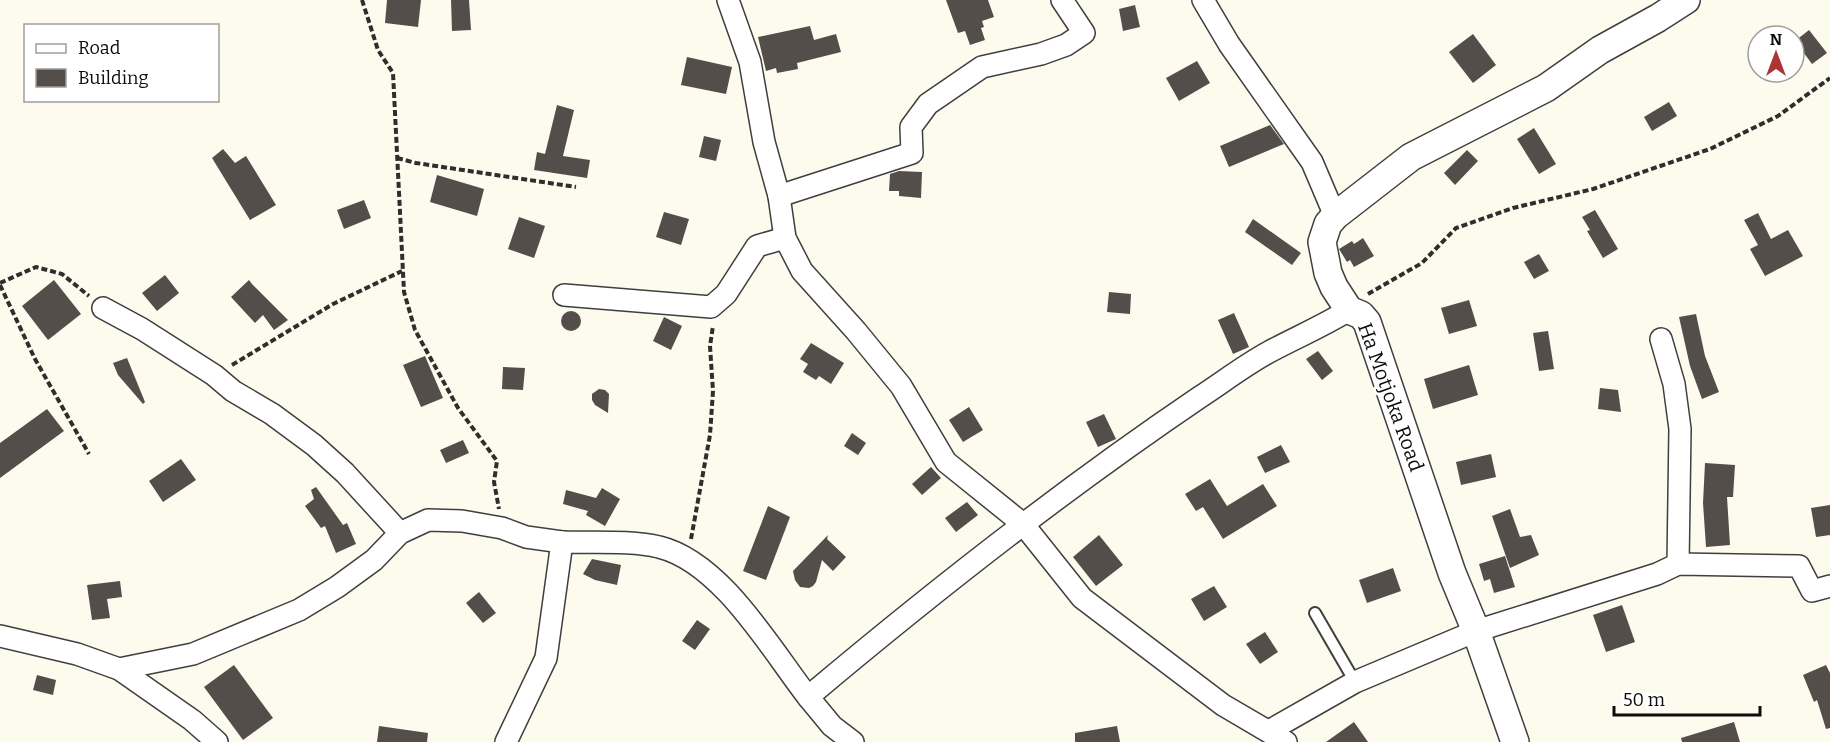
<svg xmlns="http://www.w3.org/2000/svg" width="1830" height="742" font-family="Bitter,serif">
<rect width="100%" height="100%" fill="#fdfbed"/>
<g fill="#544e4a">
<polygon points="387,0 421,0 418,27 385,23"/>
<polygon points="451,0 469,0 471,30 452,31"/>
<polygon points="946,0 988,0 994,17 982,21 984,27 981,28 985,40 970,45 965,31 958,33"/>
<polygon points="1135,5 1140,27 1123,31 1119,9"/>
<polygon points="810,26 814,40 836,34 841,52 797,63 798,69 777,73 776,68 766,71 758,37"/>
<polygon points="1809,30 1827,53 1812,64 1795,41"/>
<polygon points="1473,34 1496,65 1473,83 1449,52"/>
<polygon points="687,57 732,67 726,94 681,85"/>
<polygon points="1197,61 1210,83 1179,101 1166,78"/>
<polygon points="1669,102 1677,116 1652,131 1644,117"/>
<polygon points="557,105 574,110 563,156 590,160 587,178 534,170 537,152 545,154"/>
<polygon points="1270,125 1284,144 1229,167 1220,146"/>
<polygon points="1534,128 1556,164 1539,174 1517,139"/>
<polygon points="704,136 721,140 716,161 699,157"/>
<polygon points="223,149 235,163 246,156 276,205 250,220 212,158"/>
<polygon points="1467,150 1478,161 1455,185 1444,173"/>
<polygon points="899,171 922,172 921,198 899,196 899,191 889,191 890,174"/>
<polygon points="437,175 484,189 477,216 430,202"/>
<polygon points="364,200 371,218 344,229 337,210"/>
<polygon points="1595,210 1618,249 1603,258 1587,231 1590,230 1582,217"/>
<polygon points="664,212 689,219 681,245 656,237"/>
<polygon points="1758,213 1771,239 1788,230 1803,256 1765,276 1750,249 1758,245 1744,220"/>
<polygon points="519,217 545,226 534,258 508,249"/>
<polygon points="1253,219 1301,253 1292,265 1245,232"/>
<polygon points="1363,238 1374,256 1354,267 1350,260 1347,262 1339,249 1352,241 1354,244"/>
<polygon points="1539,254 1549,271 1534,279 1524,262"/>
<polygon points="165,275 179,293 157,311 142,293"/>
<polygon points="54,280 81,314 48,340 22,306"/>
<polygon points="249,280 252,284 288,320 274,330 263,315 255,323 231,297"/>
<polygon points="1109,292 1131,294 1130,314 1107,312"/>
<polygon points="1469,300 1477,326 1449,334 1441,308"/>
<circle cx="571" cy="321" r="10"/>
<polygon points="1234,313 1249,347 1233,354 1218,320"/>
<polygon points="1696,314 1705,356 1719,392 1702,399 1690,366 1679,317"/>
<polygon points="664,317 682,326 671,350 653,341"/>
<polygon points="1548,331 1554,369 1539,371 1533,333"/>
<polygon points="811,343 844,363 831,384 819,376 816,380 803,372 808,364 800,359"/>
<polygon points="1318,351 1333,371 1322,380 1306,359"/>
<polygon points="425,356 443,398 421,407 403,365"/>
<polygon points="127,358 145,402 143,404 118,375 113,363"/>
<polygon points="1469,365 1478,395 1433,409 1424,379"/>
<polygon points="503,367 525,368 523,390 502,389"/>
<polygon points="1600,388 1618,390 1621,412 1598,409"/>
<polygon points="599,389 605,390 609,394 608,413 595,405 592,400 592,394"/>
<polygon points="969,407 983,430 963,442 949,420"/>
<polygon points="47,409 64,431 0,478 0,443"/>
<polygon points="1104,414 1116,439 1098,447 1086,422"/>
<polygon points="852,433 866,443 858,455 844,446"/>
<polygon points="463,440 469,453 446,463 440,450"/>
<polygon points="1281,445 1290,462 1265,473 1257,457"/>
<polygon points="1491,454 1496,477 1461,485 1456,462"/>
<polygon points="181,459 196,480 163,502 149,481"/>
<polygon points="1705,463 1735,465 1733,497 1727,497 1730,545 1706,547 1703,503"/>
<polygon points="931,467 941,478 922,495 912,484"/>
<polygon points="1210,479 1227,506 1263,484 1277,506 1223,539 1203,507 1196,511 1185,494"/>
<polygon points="316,487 343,525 347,523 356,544 336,553 325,526 321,528 305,506 314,499 311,490"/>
<polygon points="602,488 620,499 605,526 586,515 588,511 563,504 566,490 596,498"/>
<polygon points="967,502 978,515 956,532 945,518"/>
<polygon points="1830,505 1830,535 1816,537 1811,508"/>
<polygon points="768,506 790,517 766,580 743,571"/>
<polygon points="1510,509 1520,537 1531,535 1539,555 1510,568 1492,516"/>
<polygon points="828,535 827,539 846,557 833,571 822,560 816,582 813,586 809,588 800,587 795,580 793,571"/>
<polygon points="1099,535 1123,565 1096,586 1073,557"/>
<polygon points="1505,556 1515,587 1494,593 1490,579 1484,581 1479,564"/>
<polygon points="592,559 621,565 617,585 595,580 583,574"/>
<polygon points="1393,568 1401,591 1367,603 1359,580"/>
<polygon points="120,581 122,597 107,599 110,618 92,620 87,585"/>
<polygon points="1214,586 1227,607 1204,621 1191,599"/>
<polygon points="479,592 496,613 483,623 466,603"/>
<polygon points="1622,605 1635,642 1606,652 1593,615"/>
<polygon points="697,620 710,629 695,650 682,641"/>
<polygon points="1265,632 1278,652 1260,664 1246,644"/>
<polygon points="234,665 273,718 243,740 204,687"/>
<polygon points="1826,665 1830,673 1830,728 1826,729 1817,700 1814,702 1803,675"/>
<polygon points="37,675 56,680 53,695 33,690"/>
<polygon points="1354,722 1368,742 1326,742"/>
<polygon points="1734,722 1740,742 1682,742 1681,738"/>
<polygon points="379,726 428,733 427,742 377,742"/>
<polygon points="1117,726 1120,742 1075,742 1075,733"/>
</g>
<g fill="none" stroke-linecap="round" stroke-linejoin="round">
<defs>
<polyline id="service" points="1315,613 1355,682"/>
<g id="minor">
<polyline points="728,0 750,62 764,142 779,196 785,238 802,271 856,331 901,386 946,462 1023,524 1082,598 1223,705 1286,742"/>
<polyline points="1203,0 1229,44 1312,162 1335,216"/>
<polyline points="779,196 912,153 911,127 928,104 982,67 1041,54 1066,45 1084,33 1062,0"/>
<polyline points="564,295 711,307 726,294 757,246 785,238"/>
<polyline points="103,308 142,329 214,375 233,391 272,414 314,445 345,473 400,533"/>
<polyline points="1661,339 1674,384 1680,429 1678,564"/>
<polyline points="0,636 77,654 119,669 193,654 299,610 337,587 374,560 400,533 428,520 462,521 502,528 526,537 562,542"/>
<polyline points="119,669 192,720 217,742"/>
<polyline points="808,697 832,726 853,742"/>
<polyline points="1269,731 1355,682 1476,631 1657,574 1678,564 1799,566 1812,591 1830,586"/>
<path d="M 506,742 L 546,658 L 562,542 C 590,543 633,540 659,547 C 721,562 770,648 808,697 C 934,591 1064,489 1200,397 C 1223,382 1245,365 1269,352 C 1295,338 1323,326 1349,310"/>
</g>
<polyline id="tertiary" points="1515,742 1476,631 1452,573 1367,322 1361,315 1349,310 1334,287 1328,273 1322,242 1328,224 1335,216 1411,157 1546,88 1600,50 1658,18 1686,0"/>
</defs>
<use href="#service" stroke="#3f3f3f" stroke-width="14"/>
<use href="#minor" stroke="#3f3f3f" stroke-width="24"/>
<use href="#tertiary" stroke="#3f3f3f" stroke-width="30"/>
<g stroke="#2e2e2e" stroke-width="4" stroke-dasharray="6 3" stroke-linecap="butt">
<polyline points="362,0 378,50 393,73 404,292 415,330 458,408 497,461 494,482 499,509"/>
<polyline points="397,158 416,163 576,187"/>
<polyline points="0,283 36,267 62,274 89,296"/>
<polyline points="0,285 35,359 89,454"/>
<polyline points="1368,294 1422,263 1456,228 1513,208 1593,189 1710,149 1778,116 1830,78"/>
<polyline points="232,365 333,304 402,271"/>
<polyline points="691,539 710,435 713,391 710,346 713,326"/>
</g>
<use href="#service" stroke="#fff" stroke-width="10"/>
<use href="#minor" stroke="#fff" stroke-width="21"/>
<use href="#tertiary" stroke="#fff" stroke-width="27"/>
</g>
<g text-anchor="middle" stroke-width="6" stroke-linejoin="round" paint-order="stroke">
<g font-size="20" fill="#0c0c0c" stroke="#fff">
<text transform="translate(1391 397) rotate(70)" y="7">Ha Motjoka Road</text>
</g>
</g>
<rect x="24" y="24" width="195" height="78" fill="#ffffff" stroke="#9e9e9e" stroke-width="1.5"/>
<rect x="36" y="44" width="30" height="9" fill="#ffffff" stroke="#9e9e9e" stroke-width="1.5"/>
<text x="78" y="54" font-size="18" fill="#0c0c0c">Road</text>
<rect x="36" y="69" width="30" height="18" fill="#544e4a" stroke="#9e9e9e" stroke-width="1.5"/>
<text x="78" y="84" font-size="18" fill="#0c0c0c">Building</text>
<g transform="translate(1776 54)"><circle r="28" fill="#ffffff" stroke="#9e9e9e" stroke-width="1.5"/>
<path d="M0-4.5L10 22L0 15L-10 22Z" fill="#ae3432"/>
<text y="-9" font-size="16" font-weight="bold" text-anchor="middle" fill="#0c0c0c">N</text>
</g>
<path d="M1614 706v9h146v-9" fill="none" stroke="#0c0c0c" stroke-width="3"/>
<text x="1623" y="706" font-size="18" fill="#0c0c0c" stroke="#ffffff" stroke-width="4.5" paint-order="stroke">50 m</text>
</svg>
